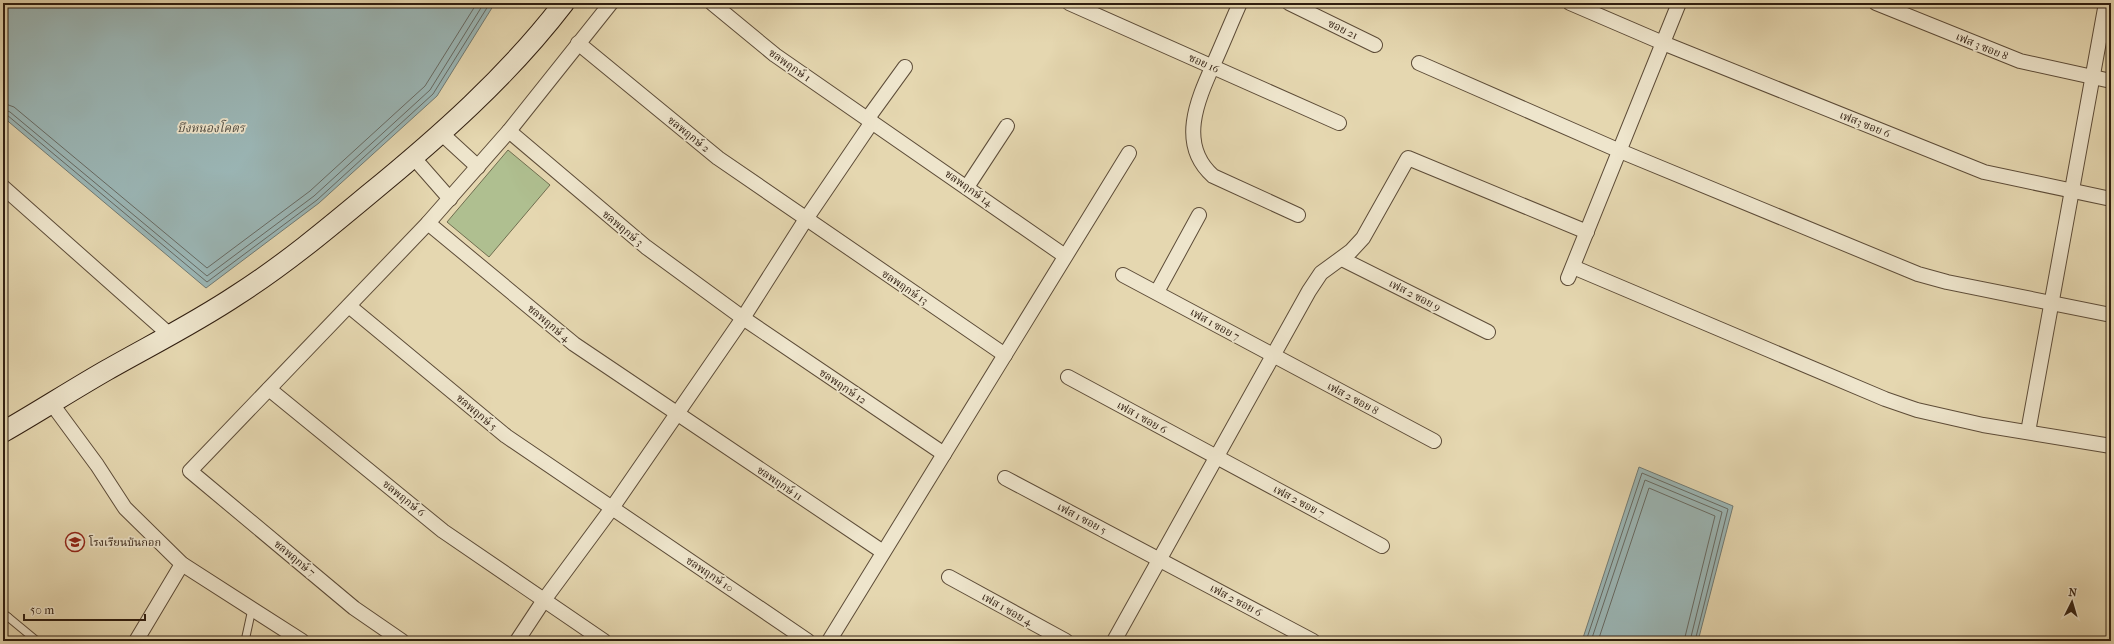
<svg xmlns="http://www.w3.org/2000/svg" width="2114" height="644" font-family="'IM FELL French Canon','Noto Serif Thai',serif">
<rect width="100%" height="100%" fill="#e5d7b0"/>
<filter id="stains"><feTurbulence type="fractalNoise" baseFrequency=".005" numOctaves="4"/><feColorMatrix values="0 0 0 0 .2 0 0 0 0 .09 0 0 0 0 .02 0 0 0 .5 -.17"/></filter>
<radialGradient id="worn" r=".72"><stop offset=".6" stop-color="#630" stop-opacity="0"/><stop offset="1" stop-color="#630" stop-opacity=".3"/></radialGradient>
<polygon fill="#afbf90" stroke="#706e50" points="508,150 550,185 489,257 447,222"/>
<g fill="#9bb7b7" stroke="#707a74">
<polygon points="3,3 495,3 437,96 319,203 206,288 3,117"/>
<polygon points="1639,467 1733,506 1698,641 1582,641"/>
</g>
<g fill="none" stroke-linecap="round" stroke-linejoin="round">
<g stroke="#666a64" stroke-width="1">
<polyline points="3,103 14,107 207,268 310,191 425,86 477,3"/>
<polyline points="3,109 10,112 207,276 314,196 430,90 484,3"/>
<polyline points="3,114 7,115 207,282 317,200 433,94 490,3"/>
<polyline points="1586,641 1642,473 1728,509 1695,641"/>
<polyline points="1591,641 1645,480 1722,512 1690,641"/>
<polyline points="1598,641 1649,488 1715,516 1684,641"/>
</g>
<defs>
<g id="lane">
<polyline points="3,613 8,617 3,622"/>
<polyline points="8,617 37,641"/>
<polyline points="245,641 252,609"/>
</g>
<g id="street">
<polyline points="712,3 775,55 1065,256"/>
<polyline points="1069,3 1339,123"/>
<path d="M 1240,3 C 1231,23 1223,43 1214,63 C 1198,99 1177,144 1213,176 L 1298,215"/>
<polyline points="1289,3 1375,45"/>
<polyline points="1570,3 1663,43 1984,172 2111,199"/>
<polyline points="1876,3 2020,61 2111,81"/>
<polyline points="578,43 718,158 1005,355"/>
<polyline points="1419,63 1620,151 1918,274 1947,282 2111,315"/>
<polyline points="868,118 905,67"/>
<polyline points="509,131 646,247 743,318 944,454"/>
<polyline points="441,133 478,167"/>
<polyline points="414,158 450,199"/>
<polyline points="3,187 171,336"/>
<polyline points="967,187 1007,126"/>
<polyline points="428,223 574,344 883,552"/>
<polyline points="1342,259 1488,332"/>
<polyline points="1573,267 1885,399 1917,410 1983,425 2111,446"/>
<polyline points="1123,275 1434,441"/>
<polyline points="1568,278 1679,3"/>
<polyline points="1157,292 1199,215"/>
<polyline points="349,306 506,436 808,641"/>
<polyline points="1068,377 1382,546"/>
<polyline points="269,389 443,531 604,641"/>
<polyline points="52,404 97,465 125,508 182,564 302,641"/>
<polyline points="2028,432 2106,3"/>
<polyline points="1005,478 1313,641"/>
<polyline points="949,577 1066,641"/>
<polyline points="136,641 182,564"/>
<polyline points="402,641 354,608 190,471 428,223 509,131 611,3"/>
<polyline points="517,641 544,600 612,508 743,318 806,219 872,122"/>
<polyline points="829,641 1129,153"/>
<polyline points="1114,641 1309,291 1321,273 1351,251 1363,238 1408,158 1587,232"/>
</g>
<path id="secondary" d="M 3,432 C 38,412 72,390 107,370 C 151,345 195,323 237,295 C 284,265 326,230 368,195 C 439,137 508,76 564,3"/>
</defs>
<use href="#lane" stroke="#5d4c38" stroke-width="9"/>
<use href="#street" stroke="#5d4c38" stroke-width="16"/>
<use href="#secondary" stroke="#301e10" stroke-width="22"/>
<use href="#lane" stroke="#eee5cc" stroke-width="7"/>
<use href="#street" stroke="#eee5cc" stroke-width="14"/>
<use href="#secondary" stroke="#eee5cc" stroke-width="20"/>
</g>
<defs>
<symbol id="school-ring" viewBox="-11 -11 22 22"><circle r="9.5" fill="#eee5cc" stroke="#8f2418" stroke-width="1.5"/><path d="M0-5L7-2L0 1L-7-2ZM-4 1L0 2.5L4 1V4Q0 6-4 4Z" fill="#8f2418"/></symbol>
</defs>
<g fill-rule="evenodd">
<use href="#school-ring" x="64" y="531" width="22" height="22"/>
</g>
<g text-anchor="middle" stroke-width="3.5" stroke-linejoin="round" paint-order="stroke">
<g font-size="11" fill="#301e10" stroke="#eee5cc">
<text transform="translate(1343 29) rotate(26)" y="4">ซอย 21</text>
<text transform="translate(1982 46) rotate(22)" y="4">เฟส 3 ซอย 8</text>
<text transform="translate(1204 63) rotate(24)" y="4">ซอย 16</text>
<text transform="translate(790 65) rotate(35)" y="4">ชลพฤกษ์ 1</text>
<text transform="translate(1865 124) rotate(22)" y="4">เฟส3 ซอย 6</text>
<text transform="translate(689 134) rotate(39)" y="4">ชลพฤกษ์ 2</text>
<text transform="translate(969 188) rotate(35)" y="4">ชลพฤกษ์ 14</text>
<text transform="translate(623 228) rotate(40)" y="4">ชลพฤกษ์ 3</text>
<text transform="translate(905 287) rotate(34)" y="4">ชลพฤกษ์ 13</text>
<text transform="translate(1415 295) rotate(27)" y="4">เฟส 2 ซอย 9</text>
<text transform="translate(549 323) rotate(40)" y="4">ชลพฤกษ์ 4</text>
<text transform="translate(1215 324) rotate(29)" y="4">เฟส 1 ซอย 7</text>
<text transform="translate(843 386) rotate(34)" y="4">ชลพฤกษ์ 12</text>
<text transform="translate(1353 398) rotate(28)" y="4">เฟส 2 ซอย 8</text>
<text transform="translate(477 412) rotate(40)" y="4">ชลพฤกษ์ 5</text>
<text transform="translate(1142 417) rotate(29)" y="4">เฟส 1 ซอย 6</text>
<text transform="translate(780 483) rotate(34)" y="4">ชลพฤกษ์ 11</text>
<text transform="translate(404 498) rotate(39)" y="4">ชลพฤกษ์ 6</text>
<text transform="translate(1299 501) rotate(28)" y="4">เฟส 2 ซอย 7</text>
<text transform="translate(1082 518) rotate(28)" y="4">เฟส 1 ซอย 5</text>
<text transform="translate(295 558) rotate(40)" y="4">ชลพฤกษ์ 7</text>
<text transform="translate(710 574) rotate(34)" y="4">ชลพฤกษ์ 10</text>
<text transform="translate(1236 600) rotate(28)" y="4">เฟส 2 ซอย 6</text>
<text transform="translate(1007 609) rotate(29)" y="4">เฟส 1 ซอย 4</text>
</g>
<g font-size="11" fill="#301e10" stroke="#eee5cc" text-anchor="start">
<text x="89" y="546">โรงเรียนบ้นกอก</text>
</g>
<g font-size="12" font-style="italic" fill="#504c42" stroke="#eee5cc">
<text x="211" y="132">บึงหนองโคตร</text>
</g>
</g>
<rect width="2114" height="644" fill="none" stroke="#e5d7b0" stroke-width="16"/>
<rect x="4" y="4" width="2106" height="636" fill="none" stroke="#301e10" stroke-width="2"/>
<rect x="8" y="8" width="2098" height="628" fill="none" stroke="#301e10"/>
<g transform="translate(2072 602) rotate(5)" stroke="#eee5cc" stroke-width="3" paint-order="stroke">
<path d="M0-3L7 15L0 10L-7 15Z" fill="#301e10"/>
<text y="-6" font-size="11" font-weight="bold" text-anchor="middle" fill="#301e10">N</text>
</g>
<path d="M24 614v6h121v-6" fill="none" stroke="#301e10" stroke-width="2"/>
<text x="30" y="614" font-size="12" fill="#301e10" stroke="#eee5cc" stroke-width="3" paint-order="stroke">50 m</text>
<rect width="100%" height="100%" filter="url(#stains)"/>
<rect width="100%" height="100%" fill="url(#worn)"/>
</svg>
